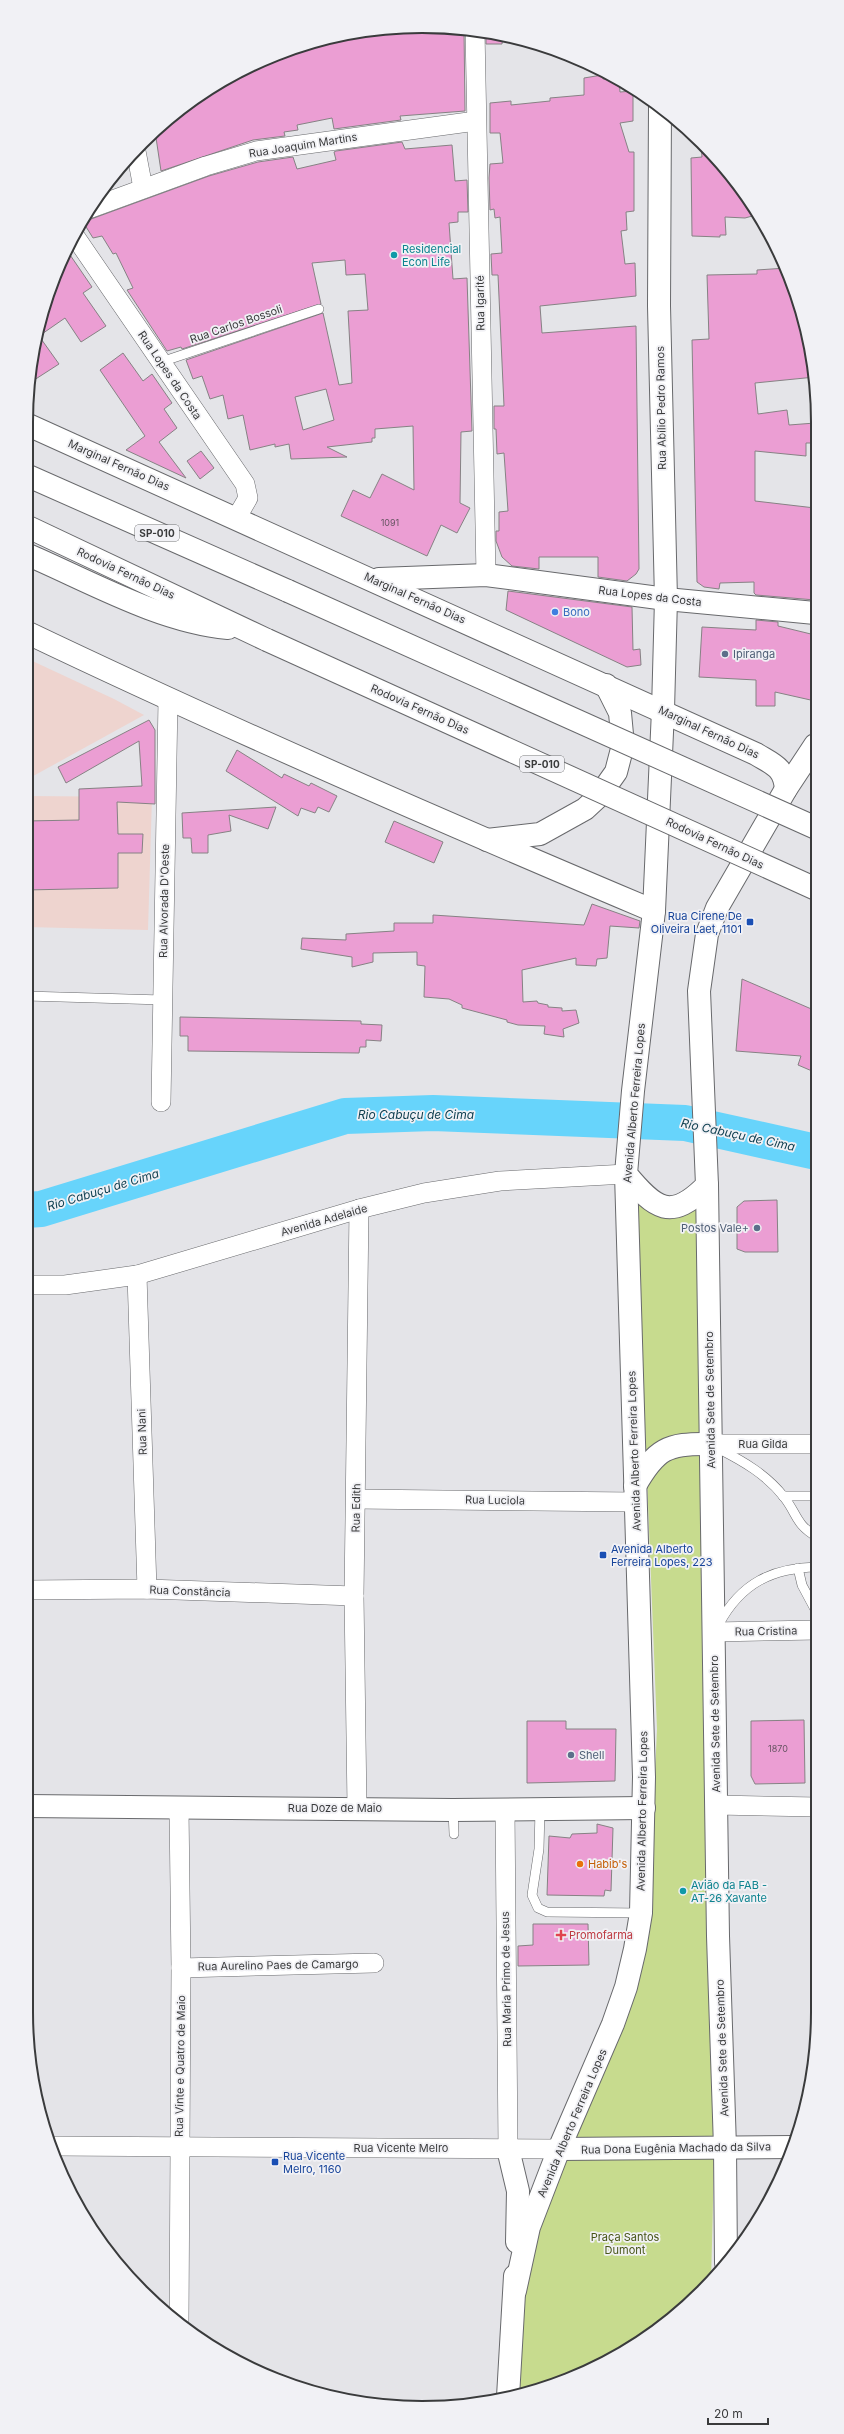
<svg xmlns="http://www.w3.org/2000/svg" width="844" height="2434" font-family="Inter,sans-serif">
<rect width="100%" height="100%" fill="#e4e4e8"/>
<g fill="#eed4cf">
<polygon points="26,658 114,699 144,715 26,780"/>
<polygon points="26,796 152,797 148,930 26,927"/>
</g>
<path fill="#c7db8e" d="M 636,1203 L 669,1218 L 698,1209 C 707,1566 722,1924 711,2281 C 670,2331 578,2386 514,2396 L 517,2302 L 531,2250 L 648,1932 L 657,1729 Z"/>
<g fill="none" stroke-linecap="round" stroke-linejoin="round">
<polyline stroke="#67d4fb" stroke-width="36" points="26,1210 41,1209 345,1116 433,1113 685,1123 816,1152"/>
</g>
<g fill="#eb9ed3" stroke="#868284" fill-rule="evenodd">
<polygon points="448,27 464,30 465,111 400,116 401,120 334,129 332,118 297,125 298,130 284,132 285,136 253,140 161,171 155,131 224,79 294,47 369,30"/>
<polygon points="486,33 503,36 502,44 486,44"/>
<polygon points="602,75 603,79 619,79 620,92 633,91 633,121 620,123 629,152 634,152 634,211 626,212 627,230 621,231 625,264 635,263 636,296 540,306 542,333 636,326 639,569 636,574 627,581 598,577 598,557 539,557 539,569 512,566 502,557 496,541 496,531 499,531 499,512 508,511 504,453 497,454 496,429 494,429 494,406 504,406 498,275 492,275 491,254 502,253 500,217 495,218 494,209 490,210 489,178 490,164 503,163 500,133 490,133 490,103 511,101 511,105 550,101 550,98 584,95 584,78"/>
<path d="M 402,142 L 405,149 L 452,145 L 455,181 L 467,180 L 468,212 L 458,212 L 458,222 L 449,223 L 453,279 L 467,278 L 472,431 L 461,432 L 460,503 L 470,508 L 457,533 L 441,525 L 427,556 L 341,516 L 353,490 L 370,498 L 382,474 L 414,490 L 413,426 L 375,429 L 375,438 L 372,438 L 372,442 L 327,447 L 347,457 L 291,459 L 289,444 L 275,447 L 275,444 L 250,450 L 243,415 L 228,419 L 223,395 L 210,399 L 202,376 L 193,379 L 186,360 L 323,313 L 339,385 L 352,383 L 348,311 L 368,310 L 365,274 L 346,275 L 345,260 L 312,263 L 321,304 L 182,349 L 181,347 L 167,351 L 127,290 L 133,288 L 116,253 L 113,254 L 102,236 L 93,238 L 83,222 L 209,176 L 258,162 L 293,157 L 297,169 L 336,160 L 334,152 L 336,151 ZM 326,389 L 334,420 L 303,430 L 295,397 Z"/>
<polygon points="701,144 720,161 756,215 745,218 725,217 726,235 720,235 720,237 692,236 691,158 702,157"/>
<polygon points="66,249 92,287 83,293 106,326 81,342 65,318 39,336 59,364 31,382 39,320"/>
<polygon points="786,268 797,295 815,377 755,383 758,414 787,410 789,425 815,423 815,443 806,443 806,456 755,451 755,501 815,508 815,600 756,595 754,593 754,582 720,583 719,589 704,587 697,582 692,340 709,339 707,275 757,274 757,270"/>
<polygon points="123,353 143,381 152,374 172,403 164,409 177,428 159,442 186,478 126,450 145,436 100,370"/>
<polygon points="201,451 214,468 200,479 187,461"/>
<polygon points="508,591 632,607 633,650 640,649 641,665 627,667 506,610"/>
<polygon points="756,620 778,622 778,626 815,635 815,701 775,692 775,706 756,706 756,680 699,677 702,627 756,630"/>
<polygon points="149,720 155,730 155,804 117,802 118,834 143,834 142,853 118,853 118,888 26,890 26,821 79,820 79,789 142,786 139,741 66,783 58,767"/>
<polygon points="237,750 282,778 284,774 309,786 311,783 337,796 329,812 318,807 315,813 301,808 298,816 226,771"/>
<polygon points="276,807 268,829 229,815 231,831 208,835 208,853 192,853 191,838 183,838 182,813"/>
<polygon points="394,821 443,842 434,863 385,842"/>
<polygon points="592,904 640,921 639,928 610,926 607,958 597,959 596,966 576,965 576,958 522,970 523,1002 537,1001 538,1003 548,1005 548,1007 562,1008 562,1011 576,1010 579,1023 563,1029 564,1037 544,1034 545,1026 518,1025 507,1022 507,1020 462,1008 462,1005 449,999 424,997 425,966 417,965 417,952 373,953 373,962 352,967 352,957 301,949 302,938 346,940 346,934 394,931 394,923 433,923 433,915 584,925"/>
<polygon points="742,979 816,1011 816,1061 812,1071 798,1065 801,1056 736,1051"/>
<polygon points="180,1017 361,1021 361,1024 382,1025 381,1041 366,1040 366,1047 360,1047 359,1053 188,1051 188,1036 180,1036"/>
<polygon points="777,1200 778,1252 745,1252 737,1249 737,1207 744,1201"/>
<polygon points="804,1720 805,1783 755,1784 751,1776 751,1721"/>
<polygon points="527,1721 566,1721 566,1729 616,1729 615,1781 527,1783"/>
<polygon points="597,1824 613,1828 611,1891 605,1890 604,1896 547,1895 549,1836 570,1838 572,1834 597,1833"/>
<polygon points="533,1924 588,1924 589,1965 518,1966 518,1946 533,1945"/>
</g>
<g fill="none" stroke-linecap="round" stroke-linejoin="round">
<defs>
<g id="lane">
<polyline points="161,362 319,309"/>
<polyline points="26,996 163,1000"/>
<path d="M 719,1449 C 743,1461 767,1475 784,1497 C 798,1515 795,1524 817,1537"/>
<polyline points="783,1496 817,1496"/>
<polyline points="798,1568 802,1585 817,1613"/>
<path d="M 719,1624 C 741,1583 772,1568 817,1567"/>
<polyline points="540,1809 539,1849 532,1895 538,1908 547,1912 641,1913"/>
<polyline points="453,1810 454,1834"/>
</g>
<g id="street">
<polyline points="475,31 486,575"/>
<polyline points="136,151 143,188"/>
<polyline points="91,208 206,166 256,151 476,121"/>
<polyline points="74,235 245,484 248,498 237,517"/>
<polyline points="161,1102 168,700"/>
<polyline points="137,1275 147,1589"/>
<polyline points="26,1285 65,1285 137,1275 359,1209 424,1193 500,1181 626,1174"/>
<polyline points="710,1444 817,1444"/>
<polyline points="356,1499 635,1502"/>
<polyline points="26,1590 147,1589 354,1596"/>
<polyline points="714,1632 817,1630"/>
<polyline points="716,1805 818,1807"/>
<polyline points="357,1807 354,1596 359,1209"/>
<polyline points="505,1809 508,2149"/>
<polyline points="181,1968 374,1963"/>
<polyline points="51,2146 559,2149"/>
<polyline points="179,2324 181,1968 179,1808"/>
</g>
<g id="secondary">
<polyline points="666,599 815,613"/>
<polyline points="707,1185 718,1936 725,2147 726,2263"/>
<path d="M 635,1486 C 656,1449 667,1443 710,1444"/>
<polyline points="26,1806 453,1810 644,1808"/>
<polyline points="508,2149 518,2191 517,2242"/>
<polyline points="559,2149 794,2147"/>
<polyline points="515,2291 529,2227 559,2149 613,2024 626,1987 635,1949 641,1913 644,1777 626,1174"/>
<polyline points="508,2397 515,2276"/>
</g>
<g id="primary">
<path d="M 660,106 L 659,306 L 666,599 L 663,710 L 654,911 L 633,1091 L 626,1174 C 655,1209 671,1222 707,1185 L 699,991 L 707,934 L 717,908 L 786,789 L 815,745"/>
<path d="M 26,424 L 756,754 C 774,765 784,767 786,789"/>
<polyline points="379,579 486,575 666,599"/>
<path d="M 26,632 C 233,731 443,822 654,911"/>
<polyline points="487,840 540,834 585,809 599,796 616,772 623,745 620,713 606,685"/>
</g>
<g id="highway">
<polyline points="26,475 288,591"/>
<polyline points="26,526 267,640"/>
<path d="M 26,554 C 89,581 160,622 228,628"/>
</g>
</defs>
<use href="#lane" stroke="#68696c" stroke-width="10"/>
<use href="#street" stroke="#68696c" stroke-width="20"/>
<use href="#secondary" stroke="#68696c" stroke-width="24"/>
<use href="#primary" stroke="#68696c" stroke-width="24"/>
<use href="#highway" stroke="#68696c" stroke-width="24"/>
<use href="#lane" stroke="#fff" stroke-width="9"/>
<use href="#street" stroke="#fff" stroke-width="19"/>
<use href="#secondary" stroke="#fff" stroke-width="22"/>
<use href="#primary" stroke="#fff" stroke-width="22"/>
<use href="#highway" stroke="#fff" stroke-width="22"/>
<defs>
<g id="highway-bridge">
<polyline points="288,591 816,828"/>
<polyline points="267,640 816,889"/>
</g>
</defs>
<use href="#highway-bridge" stroke="#68696c" stroke-width="24" stroke-linecap="butt"/>
<use href="#highway-bridge" stroke="#fff" stroke-width="22"/>
</g>
<g fill="#0f9aa8" stroke="#f1f1f5" stroke-width="1.5">
<circle cx="394" cy="255" r="4"/>
<circle cx="683" cy="1891" r="4"/>
</g>
<circle fill="#3f7fe0" stroke="#f1f1f5" stroke-width="1.5" cx="555" cy="612" r="4"/>
<g fill="#5c6f8a" stroke="#f1f1f5" stroke-width="1.5">
<circle cx="725" cy="654" r="4"/>
<circle cx="757" cy="1228" r="4"/>
<circle cx="571" cy="1755" r="4"/>
</g>
<g fill="#1a4fb4" stroke="#f1f1f5" stroke-width="1.5">
<rect x="746" y="918" width="8" height="8" rx="2"/>
<rect x="599" y="1551" width="8" height="8" rx="2"/>
<rect x="271" y="2158" width="8" height="8" rx="2"/>
</g>
<circle fill="#e8710a" stroke="#f1f1f5" stroke-width="1.5" cx="580" cy="1864" r="4"/>
<path fill="#e0444e" stroke="#f1f1f5" stroke-width="1.5" d="M559 1929h4v4h4v4h-4v4h-4v-4h-4v-4h4z"/>
<g text-anchor="middle" stroke-width="3.5" stroke-linejoin="round" paint-order="stroke">
<g font-size="9" fill="#665462">
<text x="390" y="526">1091</text>
<text x="778" y="1752">1870</text>
</g>
<g fill="#f1f1f5" stroke="#717274" stroke-width="1">
<rect x="135" y="525" width="44" height="16" rx="3"/>
<rect x="520" y="756" width="44" height="16" rx="3"/>
</g>
<g font-size="10" font-weight="bold" fill="#3a3b3c">
<text x="157" y="537">SP-010</text>
<text x="542" y="768">SP-010</text>
</g>
<g font-size="11" fill="#3a3b3c" stroke="#f1f1f5">
<text transform="translate(303 145) rotate(-9)" y="4">Rua Joaquim Martins</text>
<text transform="translate(480 303) rotate(-91)" y="4">Rua Igarité</text>
<text transform="translate(236 324) rotate(-19)" y="4">Rua Carlos Bossoli</text>
<text transform="translate(170 375) rotate(56)" y="4">Rua Lopes da Costa</text>
<text transform="translate(661 408) rotate(-91)" y="4">Rua Abílio Pedro Ramos</text>
<text transform="translate(119 465) rotate(24)" y="4">Marginal Fernão Dias</text>
<text transform="translate(126 573) rotate(25)" y="4">Rodovia Fernão Dias</text>
<text transform="translate(650 596) rotate(7)" y="4">Rua Lopes da Costa</text>
<text transform="translate(415 598) rotate(24)" y="4">Marginal Fernão Dias</text>
<text transform="translate(420 709) rotate(24)" y="4">Rodovia Fernão Dias</text>
<text transform="translate(709 732) rotate(25)" y="4">Marginal Fernão Dias</text>
<text transform="translate(715 843) rotate(25)" y="4">Rodovia Fernão Dias</text>
<text transform="translate(164 901) rotate(-89)" y="4">Rua Alvorada D'Oeste</text>
<text transform="translate(634 1103) rotate(-85)" y="4">Avenida Alberto Ferreira Lopes</text>
<text transform="translate(324 1220) rotate(-16)" y="4">Avenida Adelaide</text>
<text transform="translate(710 1400) rotate(-91)" y="4">Avenida Sete de Setembro</text>
<text transform="translate(142 1432) rotate(-92)" y="4">Rua Nani</text>
<text x="763" y="1448">Rua Gilda</text>
<text transform="translate(634 1451) rotate(-92)" y="4">Avenida Alberto Ferreira Lopes</text>
<text transform="translate(495 1500) rotate(1)" y="4">Rua Luciola</text>
<text transform="translate(356 1508) rotate(-89)" y="4">Rua Edith</text>
<text transform="translate(190 1591) rotate(2)" y="4">Rua Constância</text>
<text transform="translate(766 1631) rotate(-1)" y="4">Rua Cristina</text>
<text transform="translate(715 1724) rotate(-91)" y="4">Avenida Sete de Setembro</text>
<text x="335" y="1812">Rua Doze de Maio</text>
<text transform="translate(642 1811) rotate(-89)" y="4">Avenida Alberto Ferreira Lopes</text>
<text transform="translate(278 1965) rotate(-1)" y="4">Rua Aurelino Paes de Camargo</text>
<text transform="translate(506 1979) rotate(-91)" y="4">Rua Maria Primo de Jesus</text>
<text transform="translate(722 2048) rotate(-92)" y="4">Avenida Sete de Setembro</text>
<text transform="translate(180 2066) rotate(-89)" y="4">Rua Vinte e Quatro de Maio</text>
<text transform="translate(572 2123) rotate(-67)" y="4">Avenida Alberto Ferreira Lopes</text>
<text x="401" y="2152">Rua Vicente Melro</text>
<text transform="translate(676 2148) rotate(-1)" y="4">Rua Dona Eugênia Machado da Silva</text>
</g>
<g font-size="11" fill="#0d838f" stroke="#f1f1f5" text-anchor="start">
<text x="402" y="253">Residencial<tspan x="402" dy="13">Econ Life</tspan></text>
<text x="691" y="1889">Avião da FAB -<tspan x="691" dy="13">AT-26 Xavante</tspan></text>
</g>
<g font-size="11" fill="#366cbe" stroke="#f1f1f5" text-anchor="start">
<text x="563" y="616">Bono</text>
</g>
<g font-size="11" fill="#4e5e75" stroke="#f1f1f5" text-anchor="start">
<text x="733" y="658">Ipiranga</text>
<text x="749" y="1232" text-anchor="end">Postos Vale+</text>
<text x="579" y="1759">Shell</text>
</g>
<g font-size="11" fill="#164399" stroke="#f1f1f5" text-anchor="start">
<text x="742" y="920" text-anchor="end">Rua Cirene De<tspan x="742" dy="13">Oliveira Laet, 1101</tspan></text>
<text x="611" y="1553">Avenida Alberto<tspan x="611" dy="13">Ferreira Lopes, 223</tspan></text>
<text x="283" y="2160">Rua Vicente<tspan x="283" dy="13">Melro, 1160</tspan></text>
</g>
<g font-size="11" fill="#c56008" stroke="#f1f1f5" text-anchor="start">
<text x="588" y="1868">Habib's</text>
</g>
<g font-size="11" fill="#be3a42" stroke="#f1f1f5" text-anchor="start">
<text x="569" y="1939">Promofarma</text>
</g>
<g font-size="11" fill="#475517" stroke="#f1f1f5">
<text x="625" y="2241">Praça Santos<tspan x="625" dy="13">Dumont</tspan></text>
</g>
<g font-size="12" font-style="italic" fill="#114152" stroke="#f1f1f5">
<text x="416" y="1119">Rio Cabuçu de Cima</text>
<text transform="translate(738 1135) rotate(12)" y="4">Rio Cabuçu de Cima</text>
<text transform="translate(103 1190) rotate(-17)" y="4">Rio Cabuçu de Cima</text>
</g>
</g>
<path d="M0 0H844V2434H0ZM422 33H422A389 389 0 0 1 811 422V2012A389 389 0 0 1 422 2401H422A389 389 0 0 1 33 2012V422A389 389 0 0 1 422 33Z" fill="#f1f1f5" fill-rule="evenodd"/>
<path fill="none" stroke="#3a3b3c" stroke-width="2" d="M422 33H422A389 389 0 0 1 811 422V2012A389 389 0 0 1 422 2401H422A389 389 0 0 1 33 2012V422A389 389 0 0 1 422 33Z"/>
<path d="M708 2418v6h60v-6" fill="none" stroke="#3a3b3c" stroke-width="2"/>
<text x="714" y="2418" font-size="12" fill="#3a3b3c" stroke="#f1f1f5" stroke-width="3" paint-order="stroke">20 m</text>
</svg>
